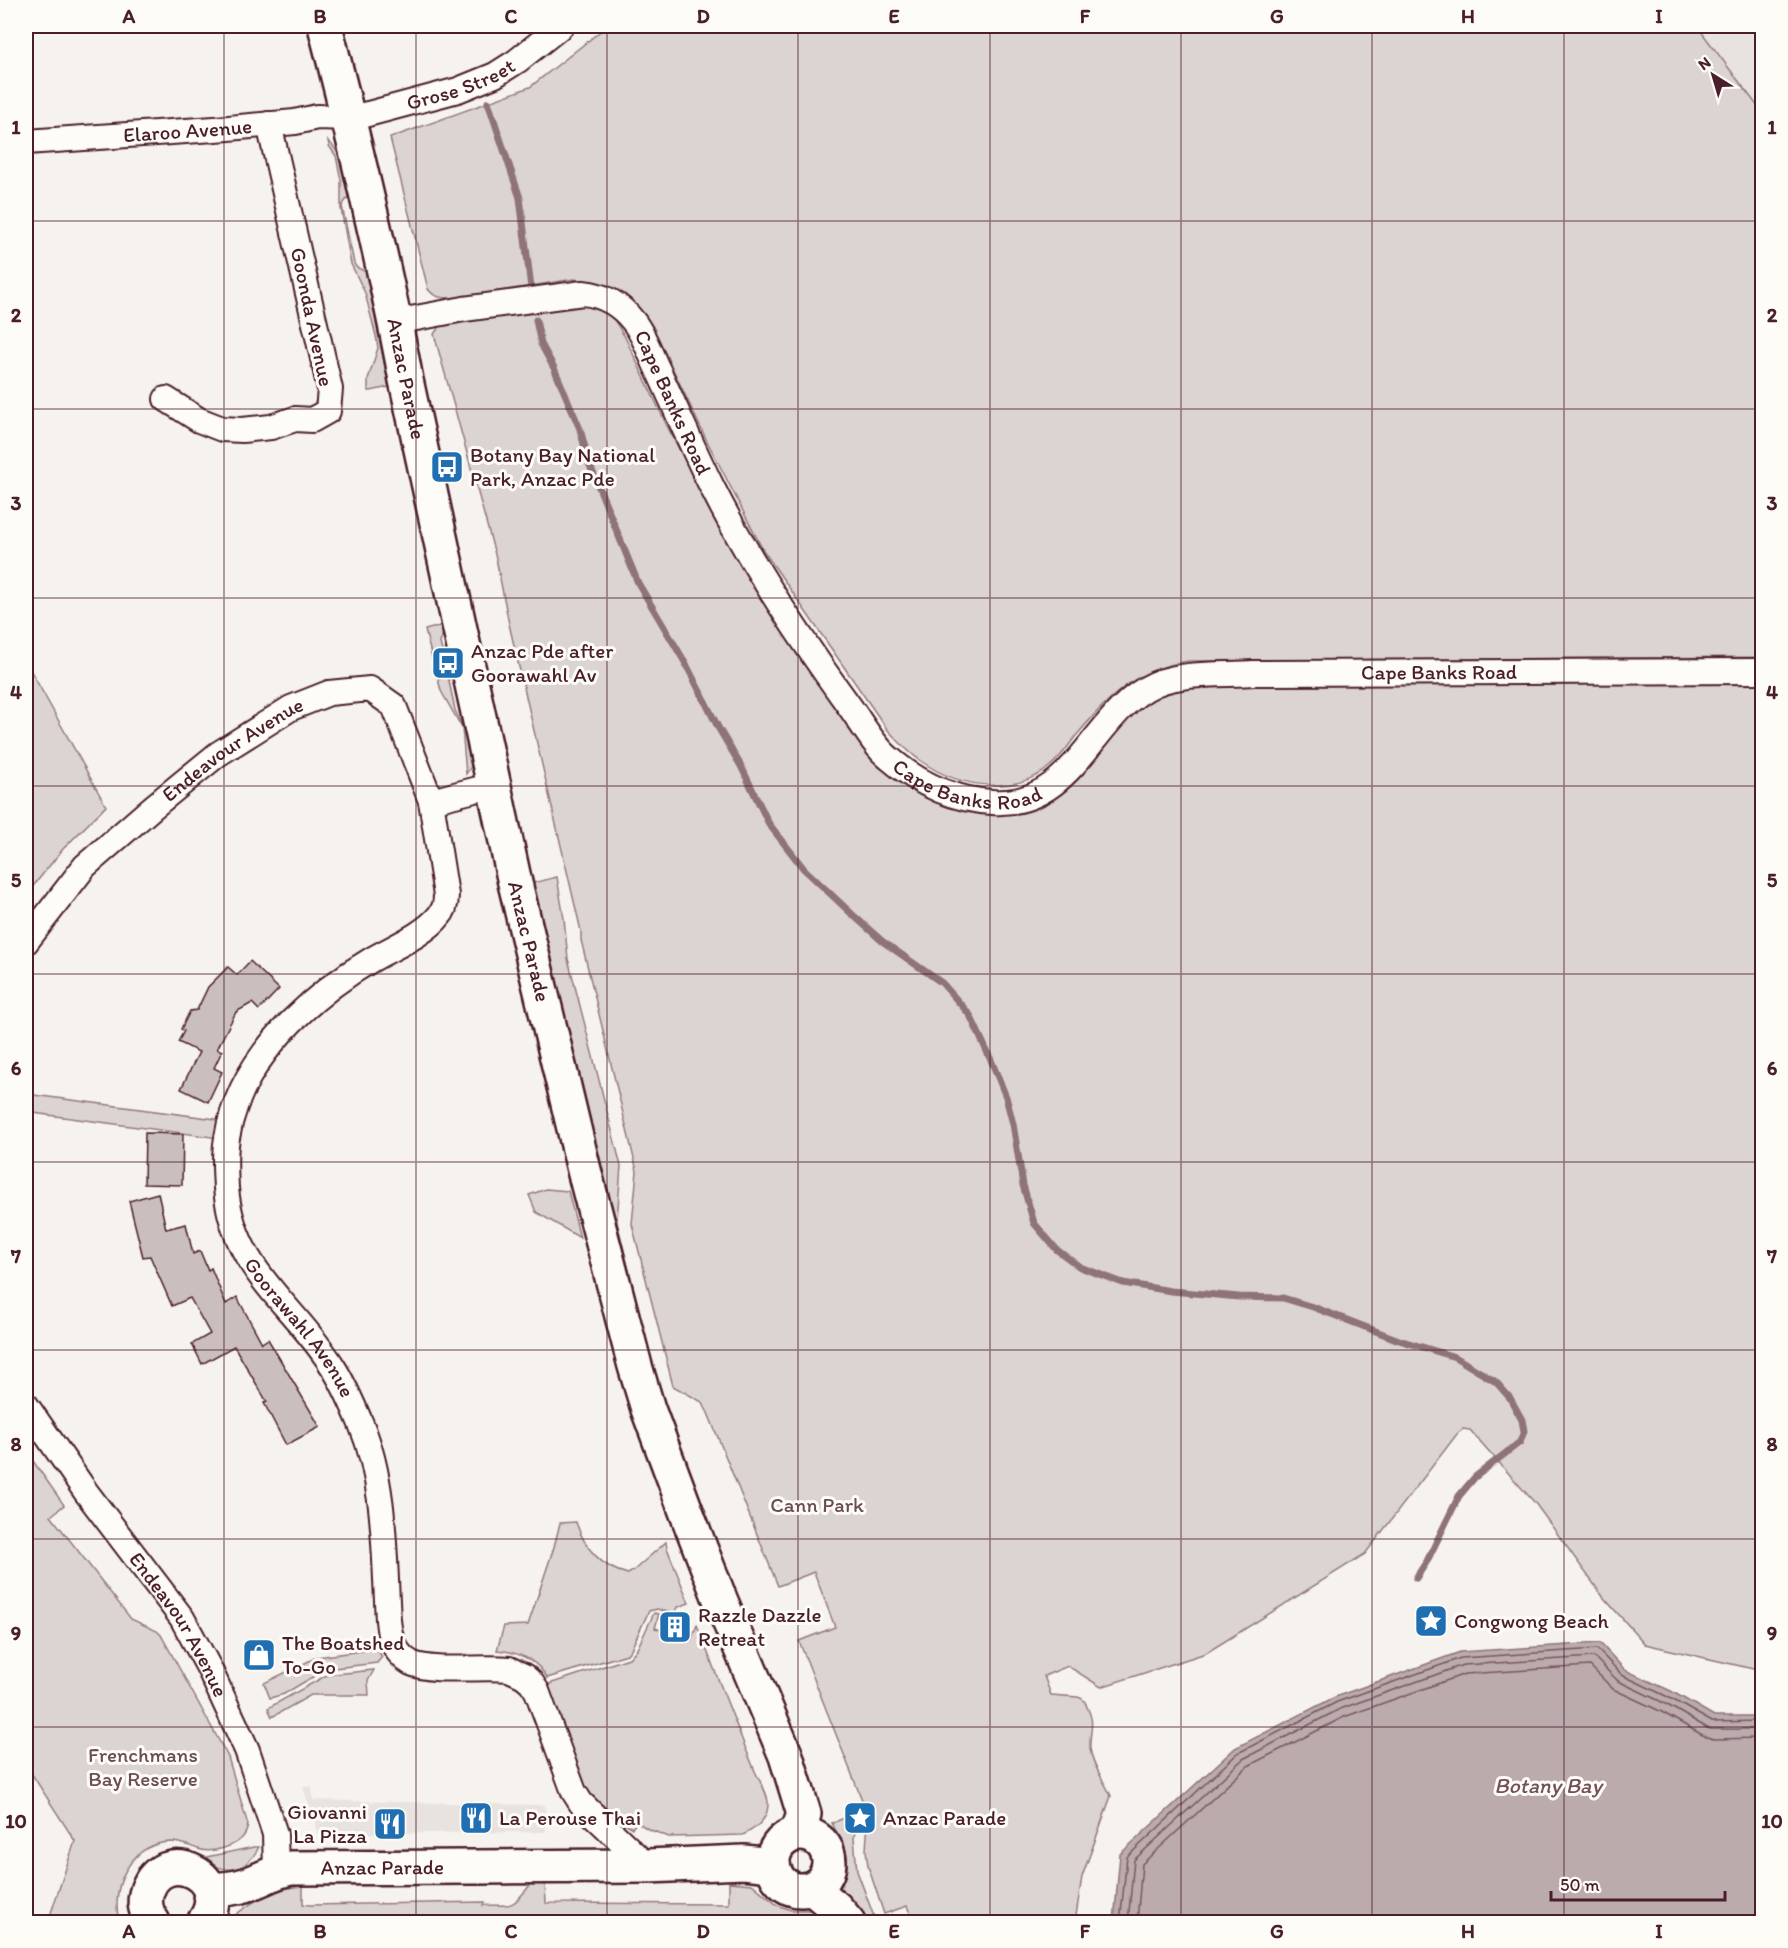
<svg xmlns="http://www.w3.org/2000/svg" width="1788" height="1948" font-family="Itim,sans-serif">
<rect width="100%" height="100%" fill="#f6f3ef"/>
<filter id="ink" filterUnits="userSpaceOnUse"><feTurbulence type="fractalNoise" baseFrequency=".0167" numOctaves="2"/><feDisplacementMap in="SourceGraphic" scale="12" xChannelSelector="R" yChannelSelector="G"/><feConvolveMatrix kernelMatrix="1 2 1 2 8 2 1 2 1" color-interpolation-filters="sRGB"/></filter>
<g filter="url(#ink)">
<g fill="#e9e3e0">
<polygon points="1692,26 1762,26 1762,120"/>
<polygon points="312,1786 313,1800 545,1805 546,1832 318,1834 303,1787"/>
</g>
<g fill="#dcd4d2" stroke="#937a7e" stroke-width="1.5">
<path d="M 607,26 L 1697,26 L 1762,112 L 1762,657 L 1189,661 C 1134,669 1109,697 1075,737 C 1066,749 1057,762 1044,771 C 1010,795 957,786 924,763 C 910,754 899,742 887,729 L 763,550 L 707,441 L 653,327 C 632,295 611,285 574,279 L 457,298 C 445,298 435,299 428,289 L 390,138 L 530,87 Z"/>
<path d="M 328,141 C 344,154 344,178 348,197 L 342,206 L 354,263 L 356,267 L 366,272 L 389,387 L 371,391 L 368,391 L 368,379 L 378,348 L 376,336 L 365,293 L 351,264 L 341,209 L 341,180 L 336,156 L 329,146 Z"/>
<path d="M 575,303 L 598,307 L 613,318 L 625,337 L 668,428 L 733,551 L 874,757 C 896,779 920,801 952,806 C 967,809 983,810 998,812 L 1128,715 L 1161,694 L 1201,685 L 1762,682 L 1762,1671 L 1645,1644 L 1604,1598 L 1535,1503 L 1470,1430 L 1463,1429 L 1457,1434 L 1365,1554 L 1206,1653 L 1101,1687 L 1068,1666 L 1044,1676 L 1051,1695 L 1078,1697 C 1084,1699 1085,1701 1087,1707 C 1096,1725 1089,1730 1090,1748 C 1092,1764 1104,1781 1111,1796 L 1082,1877 L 1075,1922 L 918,1922 L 916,1917 L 912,1918 L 907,1906 L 884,1914 L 868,1866 L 866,1850 L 868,1820 L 864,1805 L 799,1641 L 835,1627 L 814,1572 L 778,1586 L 708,1413 L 702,1402 L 673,1386 L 632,1224 L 637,1171 L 581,940 L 581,931 L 509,624 L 496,558 L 434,334 L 440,326 L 525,310 Z"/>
<polygon points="444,625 445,627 440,643 443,655 432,658 425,630"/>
<polygon points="26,662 106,806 63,849 26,895"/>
<polygon points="448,676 455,710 468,740 473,764 466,774 462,728 441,691 438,679"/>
<polygon points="557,877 564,919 568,959 621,1166 617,1222 653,1367 648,1368 529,884"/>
<polygon points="26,1094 223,1120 219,1138 26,1112"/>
<polygon points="546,1189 568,1191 580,1238 536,1212 529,1195"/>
<path d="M 26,1451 L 64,1505 L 51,1516 L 131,1619 L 157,1631 L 161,1635 L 228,1757 L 248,1825 C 247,1830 246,1834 242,1838 C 233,1847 210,1854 198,1849 C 189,1846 181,1842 171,1842 C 133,1843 112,1882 118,1916 L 106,1920 L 107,1922 L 48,1922 L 75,1841 L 26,1765 Z"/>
<path d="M 576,1522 C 584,1547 601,1568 628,1574 L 633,1571 L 666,1542 L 667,1548 L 689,1603 L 678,1607 L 675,1614 L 657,1609 L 649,1611 L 631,1649 L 627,1654 L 547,1678 C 537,1659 518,1652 497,1650 L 504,1626 L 528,1625 L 554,1547 L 560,1523 Z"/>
<path d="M 654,1613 L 659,1614 L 655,1628 L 691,1640 L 697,1625 C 716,1674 735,1723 755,1771 C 759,1781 769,1794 768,1805 C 768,1819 755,1829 743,1835 L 669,1837 L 648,1829 L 637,1822 L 632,1828 L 603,1808 L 586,1793 L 546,1685 L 629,1658 L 637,1649 Z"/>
<polygon points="377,1649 382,1657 377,1663 326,1669 284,1694 270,1698 264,1683 317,1657"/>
<polygon points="374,1670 368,1681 369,1695 311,1695 272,1717 268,1708 327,1675"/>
<path d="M 852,1815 L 857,1819 L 854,1838 L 857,1871 L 876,1922 L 859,1922 L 839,1890 C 847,1874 851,1857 842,1841 C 839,1835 835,1830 832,1823 Z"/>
<path d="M 254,1847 L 259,1847 C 245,1874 225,1875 202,1858 Z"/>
<path d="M 729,1882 L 752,1884 L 777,1905 L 791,1910 L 812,1910 L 821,1912 L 838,1922 L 226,1922 C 250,1903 271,1888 303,1886 L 303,1904 L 309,1905 L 485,1902 L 483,1905 C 514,1905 511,1909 531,1884 L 545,1884 L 546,1903 L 729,1904 Z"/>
</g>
<polygon fill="#bbabac" stroke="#8e7378" stroke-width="1.5" points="1600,1643 1625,1670 1671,1691 1714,1716 1762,1716 1762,1922 1114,1922 1120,1854 1235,1748 1335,1697 1460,1652"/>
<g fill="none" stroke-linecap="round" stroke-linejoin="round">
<g stroke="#77575f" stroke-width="1.5">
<polyline points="1120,1922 1127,1857 1238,1753 1337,1702 1461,1658 1597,1649 1622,1675 1668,1697 1712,1722 1762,1721"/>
<polyline points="1128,1922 1134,1860 1243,1759 1340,1709 1463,1665 1594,1657 1618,1681 1664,1703 1709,1729 1762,1729"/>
<polyline points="1137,1922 1142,1864 1248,1766 1344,1717 1465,1674 1590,1666 1613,1689 1660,1711 1706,1737 1714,1739 1762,1738"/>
</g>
<g stroke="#8e7378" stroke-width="7">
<polyline points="488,102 520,198 531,288"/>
<polyline points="536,320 541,344 554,368 580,429 589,463 638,583 686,664 719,729 741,766 769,824 804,869 853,915 882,941 942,983 970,1015 991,1060 1006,1097 1013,1124 1023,1185 1034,1223 1057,1250 1080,1267 1123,1283 1171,1291 1239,1297 1283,1298 1313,1307 1399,1340 1455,1357 1496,1382 1510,1398 1522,1420 1524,1431 1520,1442 1475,1477 1459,1496 1427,1561 1416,1578"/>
</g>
</g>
<g fill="#cbbfbe" stroke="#4a1f2b" stroke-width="1.5">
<polygon points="250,961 279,989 259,1010 252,1003 236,1012 217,1049 222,1051 214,1068 222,1072 208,1102 181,1089 199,1052 178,1042 184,1031 181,1029 190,1011 197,1010 208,987 228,967 237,975"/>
<polygon points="145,1133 183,1134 182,1185 144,1184"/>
<polygon points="158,1193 166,1229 186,1224 193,1254 200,1251 208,1270 211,1268 226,1304 237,1297 262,1343 268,1339 320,1427 286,1445 264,1403 267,1402 234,1346 202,1364 192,1344 210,1334 190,1298 172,1306 150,1256 143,1257 129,1201"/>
</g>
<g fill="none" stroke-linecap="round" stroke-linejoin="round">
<defs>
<g id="street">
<path id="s1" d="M 26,142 L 229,128 L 295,122 L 317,117 L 349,118 L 368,114 L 458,90 L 495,75 L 517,61 L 561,26"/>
<path id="s2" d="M 395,322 L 464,309 L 583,293 C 604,295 620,304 633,321 C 644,334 650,354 658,370 C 676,409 693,449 712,487 C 750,563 800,638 850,707 C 861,722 874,746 889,758 C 919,784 952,800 992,802 C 1076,808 1092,712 1155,684 C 1183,672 1224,675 1254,673 L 1762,671"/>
<polyline points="166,399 199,420 222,429 242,430 271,427 295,419 312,420 328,411 330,389 269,124"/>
<polyline points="431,801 494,785"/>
<path id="s3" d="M 26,942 L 85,866 L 153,807 L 218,754 L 291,708 L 329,693 L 370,689 L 394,706 L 431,801 L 446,895 C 446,903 444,911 439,916 C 424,935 391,948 371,960 C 342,977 315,998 292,1021 C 260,1053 234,1093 227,1138 C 224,1154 225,1171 226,1188 C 233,1271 293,1303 333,1367 C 344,1384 353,1405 361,1424 C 386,1485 384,1555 388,1620 C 389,1630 390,1639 395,1647 C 399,1654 404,1659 411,1663 C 432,1673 483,1666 509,1669 L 524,1676 L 531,1682 L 537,1691 L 574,1792 L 581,1803 L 647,1866"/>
<path id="s4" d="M 26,1405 L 86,1492 L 182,1618 L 209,1668 L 247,1750 L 275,1834 L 276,1871"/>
</g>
<g id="secondary">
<path id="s5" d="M 325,26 C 355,143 384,261 406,380 L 515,883 L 584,1170 L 635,1366 L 648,1409 L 689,1519 L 720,1599 L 786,1756 L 804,1814 L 797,1834"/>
<circle cx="801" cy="1862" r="28"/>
<polyline points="812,1888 836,1908 848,1922"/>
<path id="s6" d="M 210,1890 C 222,1889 233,1889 245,1885 C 261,1880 274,1871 291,1868 L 647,1866 L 744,1862 L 773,1865"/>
<path d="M 153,1922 C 146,1913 143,1903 147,1891 C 163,1843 235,1877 204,1922"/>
</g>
</defs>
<use href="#street" stroke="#4a1f2b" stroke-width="28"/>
<use href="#secondary" stroke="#4a1f2b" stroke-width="38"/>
<use href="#street" stroke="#fdfcf7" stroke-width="24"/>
<use href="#secondary" stroke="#fdfcf7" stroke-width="33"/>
</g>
</g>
<path fill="none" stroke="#4a1f2b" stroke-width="1.5" stroke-opacity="0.55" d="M 224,26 L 224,1922M 416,26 L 416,1922M 607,26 L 607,1922M 798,26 L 798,1922M 990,26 L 990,1922M 1181,26 L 1181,1922M 1372,26 L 1372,1922M 1564,26 L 1564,1922M 26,221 L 1762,221M 26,409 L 1762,409M 26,598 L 1762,598M 26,786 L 1762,786M 26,974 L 1762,974M 26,1162 L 1762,1162M 26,1350 L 1762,1350M 26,1539 L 1762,1539M 26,1727 L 1762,1727"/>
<defs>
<symbol id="bus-square" viewBox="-11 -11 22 22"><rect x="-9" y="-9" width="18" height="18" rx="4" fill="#1f6fb2" stroke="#fdfcf7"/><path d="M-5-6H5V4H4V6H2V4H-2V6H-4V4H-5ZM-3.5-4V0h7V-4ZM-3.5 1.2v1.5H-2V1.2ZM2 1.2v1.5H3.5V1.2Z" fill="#fff"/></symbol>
<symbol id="sight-square" viewBox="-11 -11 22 22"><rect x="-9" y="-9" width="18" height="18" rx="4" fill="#1f6fb2" stroke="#fdfcf7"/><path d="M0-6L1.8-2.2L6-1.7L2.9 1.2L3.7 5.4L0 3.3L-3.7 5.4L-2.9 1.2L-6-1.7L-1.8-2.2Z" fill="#fff"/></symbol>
<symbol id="building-square" viewBox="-11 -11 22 22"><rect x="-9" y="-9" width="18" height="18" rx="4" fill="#1f6fb2" stroke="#fdfcf7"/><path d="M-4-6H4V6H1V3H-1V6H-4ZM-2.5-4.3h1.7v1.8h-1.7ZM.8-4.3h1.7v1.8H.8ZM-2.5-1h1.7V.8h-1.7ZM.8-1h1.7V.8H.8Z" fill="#fff"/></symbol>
<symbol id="shop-square" viewBox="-11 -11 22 22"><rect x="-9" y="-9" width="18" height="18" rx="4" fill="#1f6fb2" stroke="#fdfcf7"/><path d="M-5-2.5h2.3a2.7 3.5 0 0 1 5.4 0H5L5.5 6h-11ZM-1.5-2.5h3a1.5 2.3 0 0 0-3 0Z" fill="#fff"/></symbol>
<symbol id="restaurant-square" viewBox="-11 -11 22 22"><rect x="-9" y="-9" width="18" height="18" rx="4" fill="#1f6fb2" stroke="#fdfcf7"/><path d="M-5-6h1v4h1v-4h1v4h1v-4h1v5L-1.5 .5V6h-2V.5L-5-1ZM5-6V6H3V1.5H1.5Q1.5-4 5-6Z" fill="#fff"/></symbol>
</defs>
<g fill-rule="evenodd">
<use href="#bus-square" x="428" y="448" width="38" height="38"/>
<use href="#bus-square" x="429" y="644" width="38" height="38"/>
<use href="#sight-square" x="1412" y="1602" width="38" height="38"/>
<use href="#building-square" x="656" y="1608" width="38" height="38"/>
<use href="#shop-square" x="240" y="1636" width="38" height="38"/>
<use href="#restaurant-square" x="457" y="1799" width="38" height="38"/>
<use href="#sight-square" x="841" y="1799" width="38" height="38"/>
<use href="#restaurant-square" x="371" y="1805" width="38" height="38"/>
</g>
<g text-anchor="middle" stroke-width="6" stroke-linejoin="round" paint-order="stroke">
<g font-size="21" fill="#4a1f2b" stroke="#fdfcf7">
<text dy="7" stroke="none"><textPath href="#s1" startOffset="441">Grose Street</textPath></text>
<text dy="7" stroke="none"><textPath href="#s1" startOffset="162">Elaroo Avenue</textPath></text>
<text transform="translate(312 317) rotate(78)" y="7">Goonda Avenue</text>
<text dy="7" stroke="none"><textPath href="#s5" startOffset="362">Anzac Parade</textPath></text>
<text dy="7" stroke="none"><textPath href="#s2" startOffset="340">Cape Banks Road</textPath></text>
<text dy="7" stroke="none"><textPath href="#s2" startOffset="1366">Cape Banks Road</textPath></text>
<text dy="7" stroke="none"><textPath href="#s3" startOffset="285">Endeavour Avenue</textPath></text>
<text dy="7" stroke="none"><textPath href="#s2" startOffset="844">Cape Banks Road</textPath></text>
<text dy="7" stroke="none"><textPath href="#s5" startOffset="938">Anzac Parade</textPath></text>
<text dy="7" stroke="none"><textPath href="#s3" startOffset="1216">Goorawahl Avenue</textPath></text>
<text dy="7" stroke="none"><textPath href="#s4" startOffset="268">Endeavour Avenue</textPath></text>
<text dy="7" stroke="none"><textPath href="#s6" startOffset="176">Anzac Parade</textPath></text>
</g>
<g font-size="21" fill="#4a1f2b" stroke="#fdfcf7" text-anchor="start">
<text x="470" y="462">Botany Bay National<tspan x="470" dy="24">Park, Anzac Pde</tspan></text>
<text x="471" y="658">Anzac Pde after<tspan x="471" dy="24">Goorawahl Av</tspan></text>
<text x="698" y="1622">Razzle Dazzle<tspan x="698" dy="24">Retreat</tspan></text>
<text x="1454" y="1628">Congwong Beach</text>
<text x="282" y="1650">The Boatshed<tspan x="282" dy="24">To-Go</tspan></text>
<text x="367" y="1819" text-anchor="end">Giovanni<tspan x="367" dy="24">La Pizza</tspan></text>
<text x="499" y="1825">La Perouse Thai</text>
<text x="883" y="1825">Anzac Parade</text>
</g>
<g font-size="21" fill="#6e4c55" stroke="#fdfcf7">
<text x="817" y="1512">Cann Park</text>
<text x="143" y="1762">Frenchmans<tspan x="143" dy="24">Bay Reserve</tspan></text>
</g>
<g font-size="22" font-style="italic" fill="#725058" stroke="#fdfcf7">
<text x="1548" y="1793">Botany Bay</text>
</g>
</g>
<rect width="1788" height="1948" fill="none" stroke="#fdfcf7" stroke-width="66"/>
<g transform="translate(1713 75) rotate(323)" stroke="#fdfcf7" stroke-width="4.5" paint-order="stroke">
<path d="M0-4.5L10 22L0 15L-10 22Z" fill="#4a1f2b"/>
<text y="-9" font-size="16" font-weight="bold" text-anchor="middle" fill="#4a1f2b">N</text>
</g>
<path d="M1551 1891v9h174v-9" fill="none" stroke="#4a1f2b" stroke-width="3"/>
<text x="1560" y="1891" font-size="18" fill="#4a1f2b" stroke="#fdfcf7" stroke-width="4.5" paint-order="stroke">50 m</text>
<rect x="33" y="33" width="1722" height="1882" fill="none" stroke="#4a1f2b" stroke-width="2"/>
<g font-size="20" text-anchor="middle" font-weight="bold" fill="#4a1f2b">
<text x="129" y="23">A</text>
<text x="320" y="23">B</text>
<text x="511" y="23">C</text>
<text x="703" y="23">D</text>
<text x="894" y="23">E</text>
<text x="1085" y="23">F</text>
<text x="1277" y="23">G</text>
<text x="1468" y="23">H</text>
<text x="1659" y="23">I</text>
<text x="16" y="134">1</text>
<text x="1772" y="134">1</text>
<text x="16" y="322">2</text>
<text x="1772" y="322">2</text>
<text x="16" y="510">3</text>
<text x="1772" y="510">3</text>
<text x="16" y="699">4</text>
<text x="1772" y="699">4</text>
<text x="16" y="887">5</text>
<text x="1772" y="887">5</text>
<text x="16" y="1075">6</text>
<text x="1772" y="1075">6</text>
<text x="16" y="1263">7</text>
<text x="1772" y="1263">7</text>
<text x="16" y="1451">8</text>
<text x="1772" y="1451">8</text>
<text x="16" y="1640">9</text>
<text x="1772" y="1640">9</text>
<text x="16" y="1828">10</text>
<text x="1772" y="1828">10</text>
<text x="129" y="1938">A</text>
<text x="320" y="1938">B</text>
<text x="511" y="1938">C</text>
<text x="703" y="1938">D</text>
<text x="894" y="1938">E</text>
<text x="1085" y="1938">F</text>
<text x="1277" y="1938">G</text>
<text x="1468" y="1938">H</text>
<text x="1659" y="1938">I</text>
</g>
</svg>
